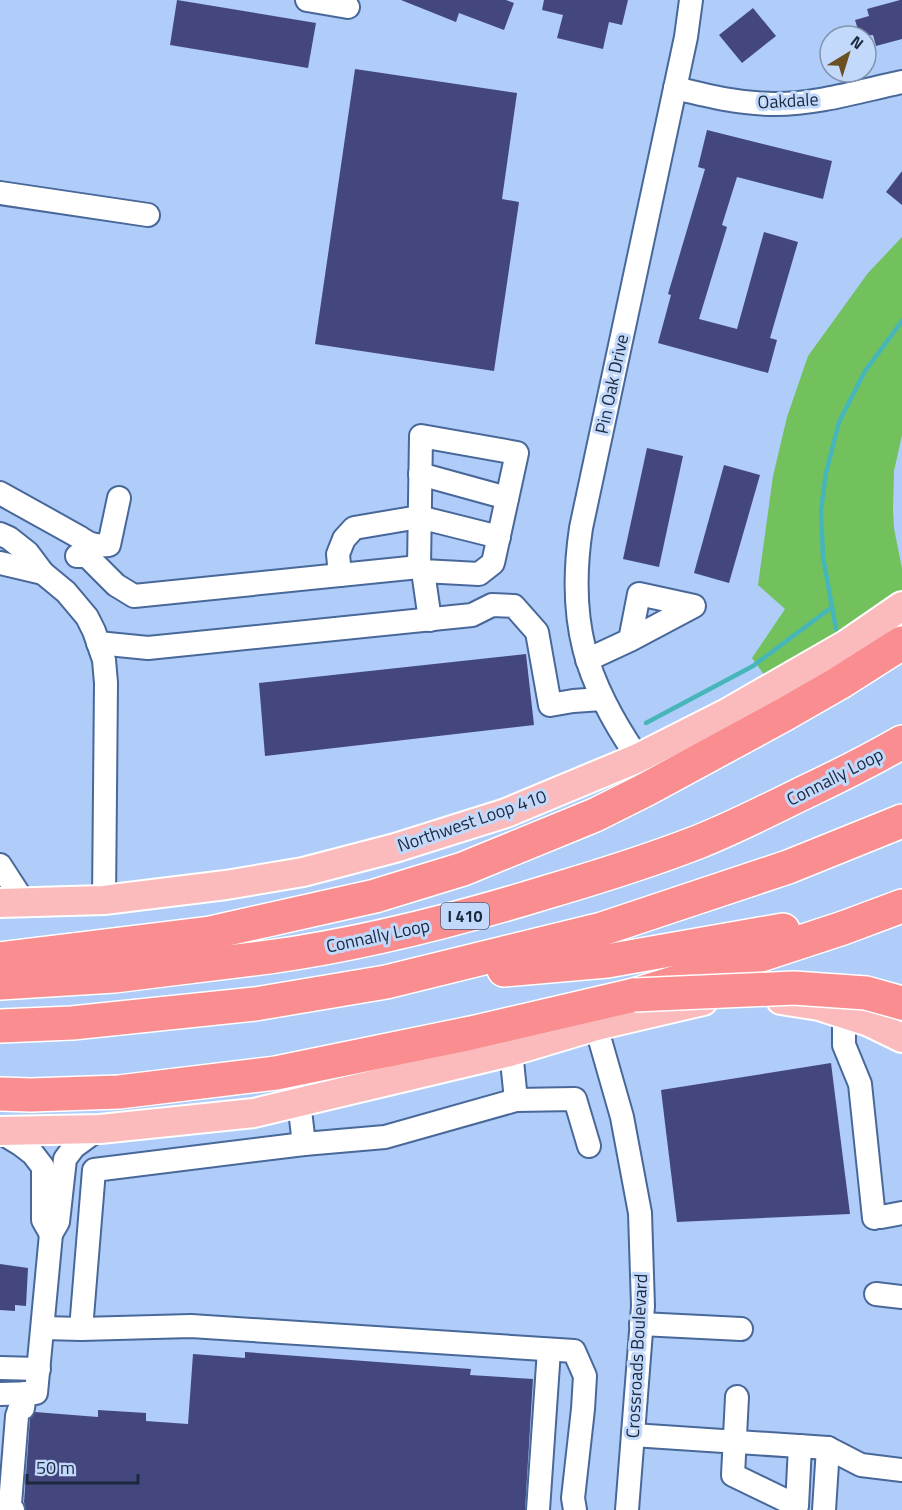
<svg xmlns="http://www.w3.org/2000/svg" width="902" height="1510" font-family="'Titillium Web',sans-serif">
<rect width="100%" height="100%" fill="#b0ccf9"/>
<polygon fill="#72c15c" points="902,237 902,435 894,471 893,509 894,528 902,569 902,594 765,676 752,658 785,609 758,585 773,476 787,417 808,356 868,273"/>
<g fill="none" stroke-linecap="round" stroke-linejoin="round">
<g stroke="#47b6bb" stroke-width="4.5">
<polyline points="836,629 823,557 821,510 826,473 839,422 865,371 902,321"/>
<polyline points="646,723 753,666 832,607"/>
</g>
</g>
<g fill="#44477d">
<polygon points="177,0 316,23 308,68 170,45"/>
<polygon points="401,0 506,0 514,3 504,30 459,13 456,22"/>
<polygon points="544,0 628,0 622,25 609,22 603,49 557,38 563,15 542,10"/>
<polygon points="900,0 902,0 902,39 876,46 873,35 860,36 855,20 869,16 867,9"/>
<polygon points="753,8 776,36 742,63 719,35"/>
<polygon points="355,69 517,93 502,199 519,202 494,371 315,344"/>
<polygon points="707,130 832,161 823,199 737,177 722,225 727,227 699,319 737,329 764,232 798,242 770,338 777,340 768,373 658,343 671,295 668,294 705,169 698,167"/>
<polygon points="902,171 902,205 886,192"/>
<polygon points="647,448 683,456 659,567 623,559"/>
<polygon points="724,465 760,475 729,583 694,573"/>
<polygon points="526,654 534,725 265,756 259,683"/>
<polygon points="831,1063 850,1214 677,1222 661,1090"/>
<polygon points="0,1264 28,1268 26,1306 15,1305 15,1311 0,1310"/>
<polygon points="245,1352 471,1369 470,1375 533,1379 525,1510 26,1510 24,1502 30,1419 35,1412 98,1417 98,1410 146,1413 146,1421 188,1424 193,1354 245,1358"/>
</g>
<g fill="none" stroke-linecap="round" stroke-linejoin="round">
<defs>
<g id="minor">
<polyline points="307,0 348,7"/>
<path d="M 675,88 C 708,96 740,104 775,104 C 818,104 860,91 902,82"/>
<polyline points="0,193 148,215"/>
<polyline points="420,474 507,498"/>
<path d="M 0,493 L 79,537 C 90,545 95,546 109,545 L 119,498"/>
<polyline points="0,534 9,538 28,553 43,573 66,592 87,617 94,631 104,660 106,683 104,900"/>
<polyline points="77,556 87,556 116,585 134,596 419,567 421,436 517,453 493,563 479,574 423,571 430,620"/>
<polyline points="0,563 43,573"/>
<polyline points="340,575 338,554 344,539 354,528 419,517 499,537"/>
<polyline points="98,643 148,648 472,615 492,605 514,606 537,632 550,705 573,701 602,699"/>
<polyline points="587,660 630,640 694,606 639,594 630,640"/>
<path d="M 638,758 C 585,681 567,622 581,528 L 686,37 L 691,0"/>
<polyline points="0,865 24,902"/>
<polyline points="844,1014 844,1045 860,1084 874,1218"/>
<polyline points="596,1026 622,1117 640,1213 643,1306 627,1510"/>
<polyline points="511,1051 516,1100"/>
<polyline points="299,1102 304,1144"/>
<polyline points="0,1132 20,1144 33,1154 43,1167 43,1220 51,1234"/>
<polyline points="881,1217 902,1213"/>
<polyline points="876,1294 902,1297"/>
<polyline points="641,1324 741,1329"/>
<polyline points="43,1328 81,1329 191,1326 574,1351 585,1376 583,1409 573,1498 575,1510"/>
<polyline points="81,1329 94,1170 304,1144 385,1137 516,1100 575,1099 589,1146"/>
<polyline points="0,1368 39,1369"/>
<polyline points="0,1394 36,1393 51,1234 58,1222 65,1159 74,1147 89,1136 100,1129"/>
<polyline points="737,1397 733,1475 797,1506 800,1446"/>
<polyline points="633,1435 828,1448 861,1465 902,1470"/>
<polyline points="13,1510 10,1508 10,1504 17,1416 19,1410 23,1408 25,1393"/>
<polyline points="538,1510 549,1350"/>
<polyline points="824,1510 828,1448"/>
</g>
<g id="major">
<polyline points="0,903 104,900 226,885 303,872 395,848 506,813 638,758 727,713 847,644 902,606"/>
<polyline points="781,1000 819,1006 869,1022 902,1038"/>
<polyline points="0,1131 100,1129 254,1113 506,1053 596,1026 703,1001"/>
</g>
<g id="highway">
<polyline points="0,959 210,933 375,896 463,869 595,815 645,790 785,714 839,683 902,643"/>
<polyline points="504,970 607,961 783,930"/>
<path d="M 0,983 L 114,976 L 269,957 C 363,944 456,920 547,892 C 598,877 649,861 698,842 C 733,828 767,811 801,794 C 835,778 869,761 902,742"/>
<polyline points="0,1026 72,1023 255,1004 386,982 602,929 788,867 902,821"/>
<polyline points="0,1094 31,1095 119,1092 276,1073 471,1033 634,995 703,974 843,928 902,906"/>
</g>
</defs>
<use href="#minor" stroke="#48689a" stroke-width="26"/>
<use href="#major" stroke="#fff" stroke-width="32"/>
<use href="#highway" stroke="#fff" stroke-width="36"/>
<use href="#minor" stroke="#fff" stroke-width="22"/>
<use href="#major" stroke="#fbbbbc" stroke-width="28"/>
<use href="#highway" stroke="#f98d90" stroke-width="33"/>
<defs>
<polyline id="highway-bridge" points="634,995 794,988 866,993 902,1003"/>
</defs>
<use href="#highway-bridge" stroke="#fff" stroke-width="36" stroke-linecap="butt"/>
<use href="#highway-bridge" stroke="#f98d90" stroke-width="33"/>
</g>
<g text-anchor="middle" stroke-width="6" stroke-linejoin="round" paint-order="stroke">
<rect fill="#c3d9fb" stroke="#4d5e77" stroke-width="1.5" x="441" y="903" width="48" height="26" rx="4.5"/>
<g font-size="16" font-weight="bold" fill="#1b293e">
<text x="465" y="922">I 410</text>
</g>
<g font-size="18" fill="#1b293e" stroke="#c3d9fb">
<text transform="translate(788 101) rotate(-3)" y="6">Oakdale</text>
<text transform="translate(612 384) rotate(-78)" y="6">Pin Oak Drive</text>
<text transform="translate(835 777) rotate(-27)" y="6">Connally Loop</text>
<text transform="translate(472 821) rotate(-19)" y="6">Northwest Loop 410</text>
<text transform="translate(378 936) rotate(-12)" y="6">Connally Loop</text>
<text transform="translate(637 1356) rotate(-87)" y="6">Crossroads Boulevard</text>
</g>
</g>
<g transform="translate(848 54) rotate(38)"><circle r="28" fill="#c3d9fb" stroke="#8093af" stroke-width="1.5"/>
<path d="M0-4.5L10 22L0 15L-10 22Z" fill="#6b5022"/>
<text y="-9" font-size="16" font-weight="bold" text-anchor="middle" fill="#1b293e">N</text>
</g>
<path d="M27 1474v9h111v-9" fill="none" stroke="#1b293e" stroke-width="3"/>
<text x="36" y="1474" font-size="18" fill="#1b293e" stroke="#c3d9fb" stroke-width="4.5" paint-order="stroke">50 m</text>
</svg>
